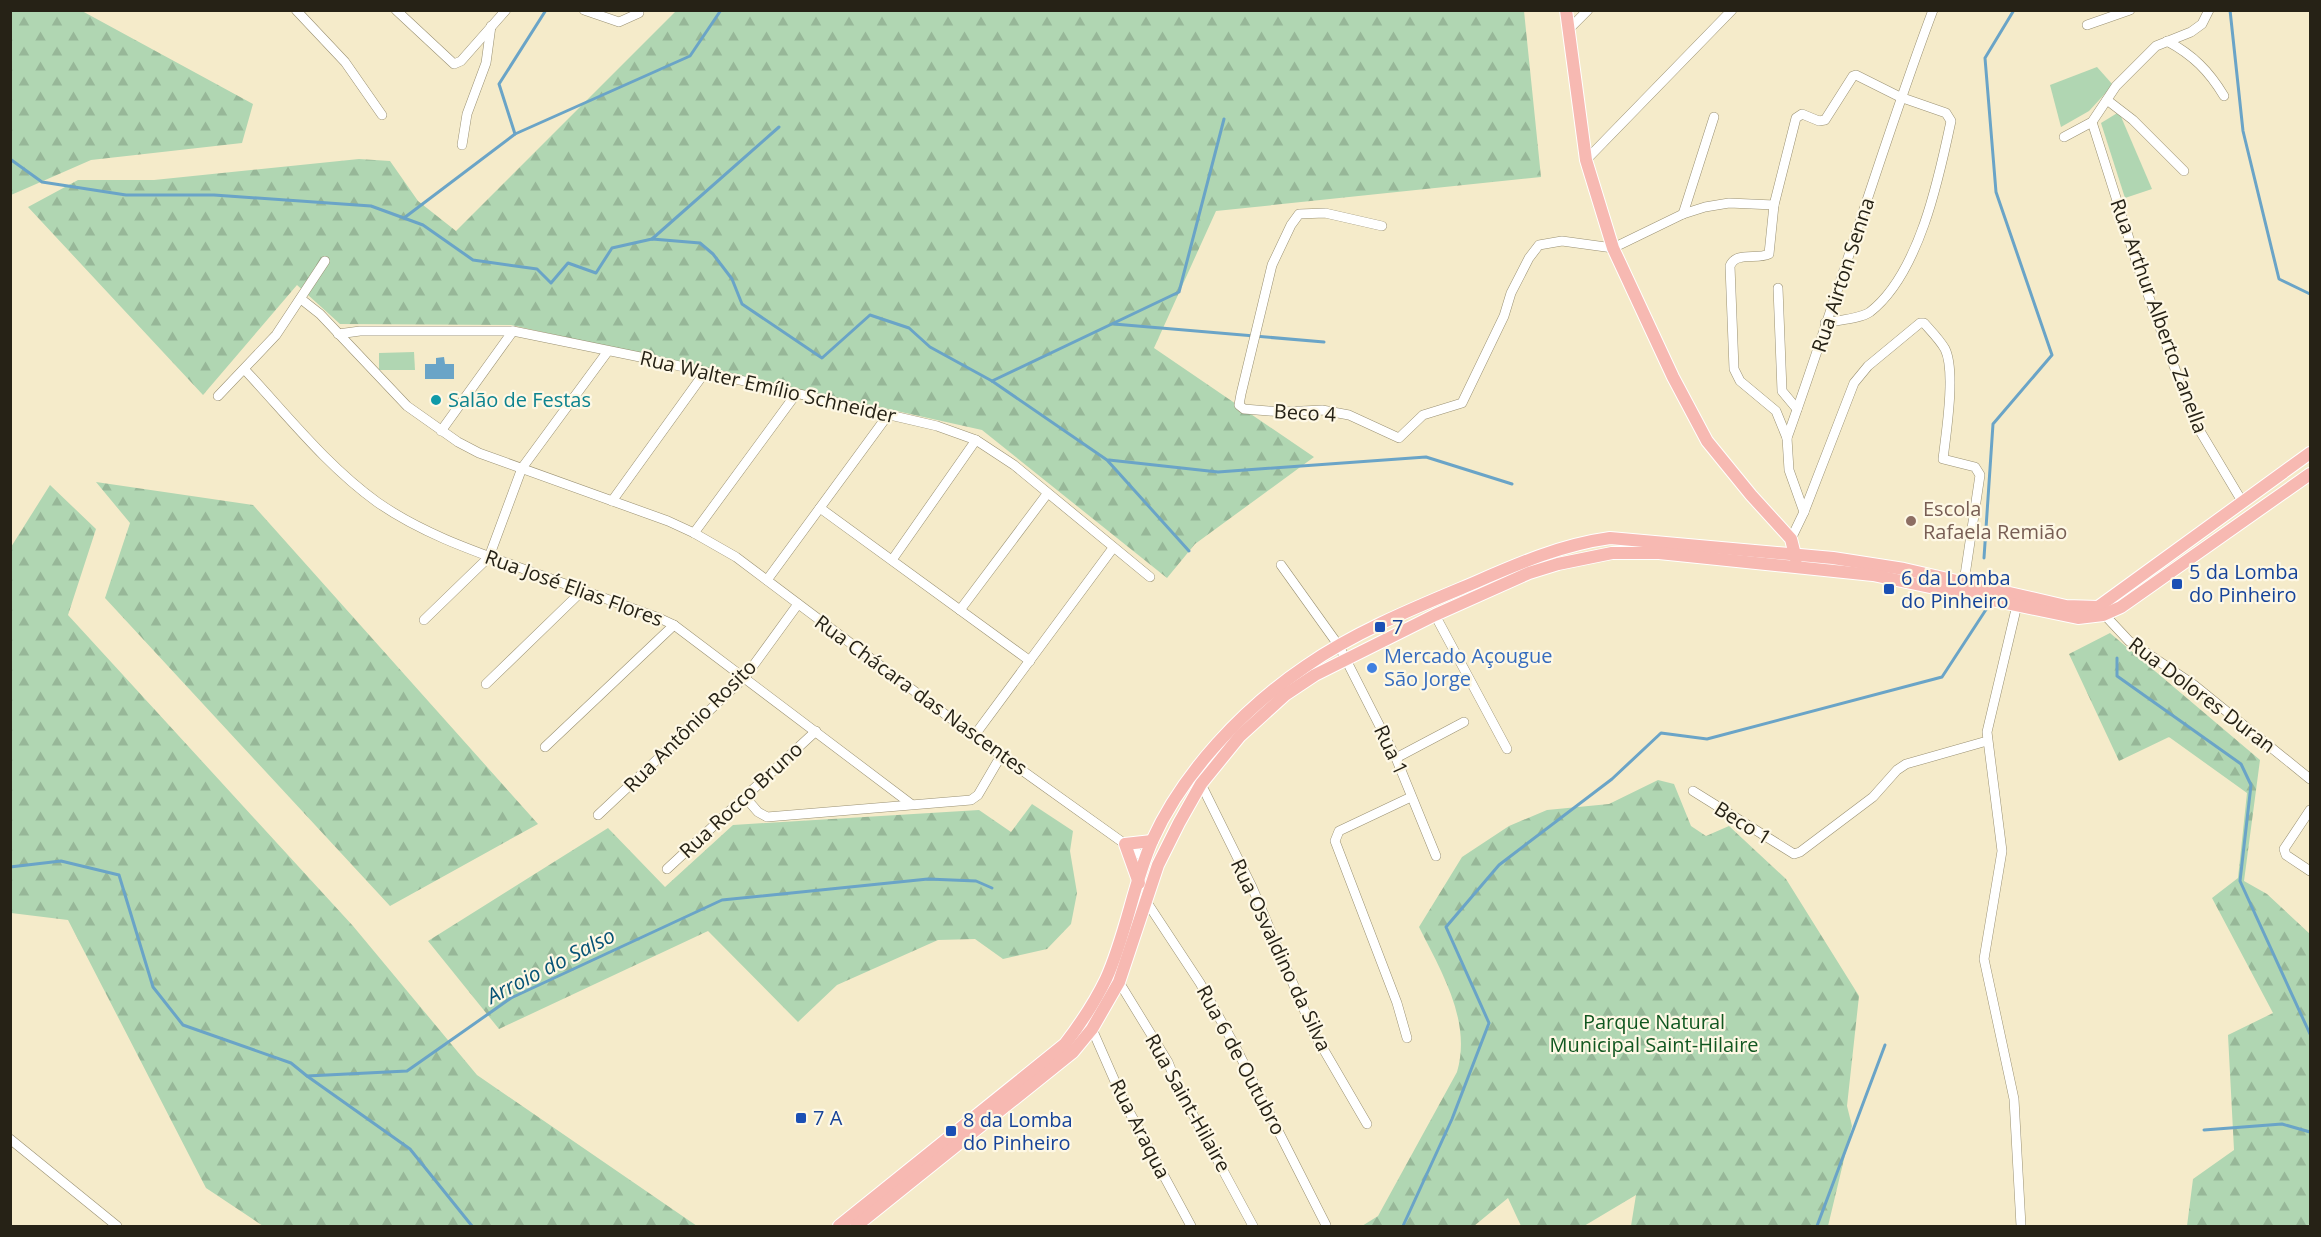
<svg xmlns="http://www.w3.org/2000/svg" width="2321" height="1237" font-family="'Open Sans',sans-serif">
<defs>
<pattern id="forest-firs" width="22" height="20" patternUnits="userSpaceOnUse" patternTransform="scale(1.5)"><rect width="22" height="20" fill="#b0d6b2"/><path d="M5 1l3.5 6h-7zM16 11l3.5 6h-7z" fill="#97b798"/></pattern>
</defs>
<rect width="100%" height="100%" fill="#f5ebca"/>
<g fill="#b0d6b2">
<polygon points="2097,67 2113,85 2089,111 2061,127 2050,85"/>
<polygon points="2119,112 2152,189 2125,198 2101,123"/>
<polygon points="414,352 415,370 379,370 379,353"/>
</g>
<g fill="url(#forest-firs)">
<polygon points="677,10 1524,11 1541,177 1216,211 1154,348 1314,457 1195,544 1167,578 982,430 511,325 340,324 297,285 203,395 28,207 78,180 154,180 359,159 390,161 418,201 456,231"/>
<polygon points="10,11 82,11 253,104 242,143 91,160 11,195"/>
<polygon points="96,482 253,505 538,824 390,906 105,598 130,523"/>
<polygon points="50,485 96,529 68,615 353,926 477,1075 697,1226 263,1226 206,1188 68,920 11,913 11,547"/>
<polygon points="2110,633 2260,760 2244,881 2267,894 2310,934 2310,1222 2308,1226 2187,1226 2193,1179 2234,1150 2228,1035 2273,1013 2212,898 2238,878 2247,793 2169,737 2119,761 2069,654"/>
<path d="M 1658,780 L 1674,784 L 1691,826 L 1706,836 L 1729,826 L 1786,879 L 1859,996 L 1847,1106 L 1852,1126 L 1828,1226 L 1631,1226 L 1636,1195 L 1584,1226 L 1521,1226 L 1508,1198 L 1474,1226 L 1362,1226 L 1378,1216 L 1457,1072 C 1472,1021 1441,971 1419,927 L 1462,857 L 1509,826 L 1547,810 L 1609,804 Z"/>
<polygon points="1032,804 1073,831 1070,851 1077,893 1071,924 1047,949 1003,959 975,939 938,940 837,985 798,1022 708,931 499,1029 428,941 608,828 665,887 733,825 979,810 1011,832"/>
</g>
<polygon fill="#6aa4c7" points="444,357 445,364 454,364 454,379 425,379 425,364 436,364 436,358"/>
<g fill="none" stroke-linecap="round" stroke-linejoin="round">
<g stroke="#6aa4c7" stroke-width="3">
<polyline points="2230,10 2243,131 2279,279 2310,294"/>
<polyline points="515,134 499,84 546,10"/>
<polyline points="10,159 42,182 126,195 214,195 371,206 423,225 473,260 537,269 551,283 568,263 596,273 612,248 652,239 700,243 713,254 732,279 742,304 822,358 870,315 909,328 930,347 992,381 1107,460 1189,551"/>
<polyline points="404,218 515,134 690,56 721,10"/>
<polyline points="652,239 779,127"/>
<polyline points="1114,324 1324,342"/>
<polyline points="992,381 1179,292 1224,119"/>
<polyline points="1109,460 1218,472 1426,457 1512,484"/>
<polyline points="1984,558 1993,424 2052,355 1996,192 1985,58 2014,10"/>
<polyline points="2117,658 2117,676 2241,764 2251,785 2240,881 2310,1034"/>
<polyline points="10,867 61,861 119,875 153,987 183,1025 291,1063 307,1076 407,1071 511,998 722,900 928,879 976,881 992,888"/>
<polyline points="307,1076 410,1149 472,1226"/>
<polyline points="2204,1130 2282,1124 2310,1132"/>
<polyline points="1403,1226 1452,1119 1489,1023 1446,927 1499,865 1612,779 1661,733 1707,739 1942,677 1989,605"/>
<polyline points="1817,1226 1885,1045"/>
</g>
<defs>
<g id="minor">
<polyline points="296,10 345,62 382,115"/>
<polyline points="396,10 454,64 461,61 506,10"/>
<polyline points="584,10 619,22 639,13"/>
<polyline points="2087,25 2130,10"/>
<polyline points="1571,27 1588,10"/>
<path d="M 2167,41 C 2193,55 2209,71 2224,96"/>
<polyline points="2107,100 2133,120 2184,171"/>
<polyline points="2092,122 2138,267 2194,421 2243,503"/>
<polyline points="2064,137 2092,122 2116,86 2156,46 2191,32 2202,24 2209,10"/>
<polyline points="462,145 467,114 486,63 491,26"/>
<polyline points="1586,160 1732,10"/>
<polyline points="1683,214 1714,117"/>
<polyline points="1382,226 1325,213 1299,214 1291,225 1272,265 1241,394 1239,405 1244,409 1282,412 1322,410 1349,415 1399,438 1423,415 1462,403 1504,316 1511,293 1529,258 1539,245 1562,241 1613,248 1683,214 1705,207 1729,203 1774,205"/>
<polyline points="1778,288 1782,391 1797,409"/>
<polyline points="301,299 320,314 407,406 458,442 479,453 668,521 694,533 736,557 974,736 1146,859"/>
<polyline points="338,334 360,331 513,331 645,358 937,426 976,440 1014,465 1150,577"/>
<path d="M 245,370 C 288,416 326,465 377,502 C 427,537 486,555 543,576 C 581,590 620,604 659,618 L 674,625 L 911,804"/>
<polyline points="218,396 276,335 325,261"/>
<polyline points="441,431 513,331"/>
<path d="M 1787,438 L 1776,411 L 1740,381 L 1734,369 L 1730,266 C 1736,251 1757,260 1769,254 L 1774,205 L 1796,118 L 1802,114 L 1819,121 L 1825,120 L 1853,76 L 1856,75 L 1900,97 L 1946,113 L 1951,121 C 1939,178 1919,274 1870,312 C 1860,319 1838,320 1825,323"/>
<polyline points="612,501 705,372"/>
<polyline points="820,508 1030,661"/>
<path d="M 1804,512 L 1854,383 L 1868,366 L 1920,323 L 1924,323 C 1931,331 1940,340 1945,349 C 1956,371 1946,434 1943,459 L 1975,467 L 1980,475 L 1964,582"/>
<polyline points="694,533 796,394"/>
<path d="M 1791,539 L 1804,512 L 1789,470 L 1787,438 C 1838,296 1880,151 1933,10"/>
<polyline points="892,560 976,440"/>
<polyline points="1281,565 1339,646 1396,758 1436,856"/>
<polyline points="767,580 888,415"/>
<polyline points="2017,605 1987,732 2002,851 1984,959 2014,1099 2021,1226"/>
<polyline points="960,610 1047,494"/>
<polyline points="2100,610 2129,641 2194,685 2310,779"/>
<polyline points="1435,615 1507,749"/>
<polyline points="424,620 489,557 522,468 608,351"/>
<polyline points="486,684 583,590"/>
<polyline points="974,736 1113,548"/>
<polyline points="545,747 674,625"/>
<polyline points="1396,758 1464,722"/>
<polyline points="1201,784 1252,887 1314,1033 1367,1124"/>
<polyline points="1693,791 1794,854 1800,852 1873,797 1897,770 1906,764 1987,741"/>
<polyline points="745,797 758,812 767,817 971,800 978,795 1002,754"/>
<polyline points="2310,810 2284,849 2286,855 2310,871"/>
<polyline points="598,815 745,677 798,604"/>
<polyline points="667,869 816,731"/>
<polyline points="1146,901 1200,983 1235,1046 1326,1225"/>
<polyline points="1119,982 1168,1062 1177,1085 1253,1226"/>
<polyline points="1092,1029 1124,1102 1191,1226"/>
<polyline points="1407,1038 1397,1003 1335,841 1339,831 1411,797"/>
<polyline points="10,1139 117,1226"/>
</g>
<g id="major">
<polyline points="1566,10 1586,160 1613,248 1673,377 1707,441 1751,495 1791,539 1796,559"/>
<polyline points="1139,883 1125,844 1152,841"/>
<path d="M 839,1226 L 1065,1044 C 1081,1023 1095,1002 1106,979 C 1126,935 1133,885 1152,841 C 1183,772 1244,708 1306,666 C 1355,632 1414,608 1469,585 C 1515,565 1559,545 1610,538 L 1833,558 L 1904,569 L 2066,606 L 2098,607 L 2310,453"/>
<polyline points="856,1226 1073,1052 1092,1029 1119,982 1158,865 1179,823 1201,784 1240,736 1285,695 1315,675 1435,615 1529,573 1558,564 1612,553 1659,553 1873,575 2078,618 2103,615 2121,607 2310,474"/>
</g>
</defs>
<use href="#minor" stroke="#9a9173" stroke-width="10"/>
<use href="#major" stroke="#fff" stroke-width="14"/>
<use href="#minor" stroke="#fff" stroke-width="9"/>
<use href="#major" stroke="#f7b9b2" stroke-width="12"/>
</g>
<circle fill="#0f9aa8" stroke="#fef8e5" stroke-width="2" cx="436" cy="400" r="6"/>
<circle fill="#8d6e63" stroke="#fef8e5" stroke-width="2" cx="1911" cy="521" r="6"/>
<g fill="#1a4fb4" stroke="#fef8e5" stroke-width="2">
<rect x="2171" y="578" width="12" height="12" rx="3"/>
<rect x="1883" y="583" width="12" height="12" rx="3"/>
<rect x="1374" y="621" width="12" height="12" rx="3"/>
<rect x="795" y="1112" width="12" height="12" rx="3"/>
<rect x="945" y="1125" width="12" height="12" rx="3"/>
</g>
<circle fill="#3f7fe0" stroke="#fef8e5" stroke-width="2" cx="1372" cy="668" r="6"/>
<g text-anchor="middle" stroke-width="4.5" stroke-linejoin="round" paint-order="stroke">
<g font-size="20" fill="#262216" stroke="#fef8e5">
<text transform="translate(1843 275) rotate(-72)" y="7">Rua Airton Senna</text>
<text transform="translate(2159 316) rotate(70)" y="7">Rua Arthur Alberto Zanella</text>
<text transform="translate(768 387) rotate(13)" y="7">Rua Walter Emílio Schneider</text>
<text transform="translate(1305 413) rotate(3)" y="7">Beco 4</text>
<text transform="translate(574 588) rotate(20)" y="7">Rua José Elias Flores</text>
<text transform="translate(921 695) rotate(36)" y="7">Rua Chácara das Nascentes</text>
<text transform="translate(2202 695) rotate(37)" y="7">Rua Dolores Duran</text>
<text transform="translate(690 726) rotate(-45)" y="7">Rua Antônio Rosito</text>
<text transform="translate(1391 750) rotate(65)" y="7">Rua 1</text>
<text transform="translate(741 800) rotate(-43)" y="7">Rua Rocco Bruno</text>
<text transform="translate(1743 823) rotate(32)" y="7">Beco 1</text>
<text transform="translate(1281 955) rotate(65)" y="7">Rua Osvaldino da Silva</text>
<text transform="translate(1241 1060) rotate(62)" y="7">Rua 6 de Outubro</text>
<text transform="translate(1188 1103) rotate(61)" y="7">Rua Saint-Hilaire</text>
<text transform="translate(1140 1129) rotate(63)" y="7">Rua Araqua</text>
</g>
<g font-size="20" fill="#0d838f" stroke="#fef8e5" text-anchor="start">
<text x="448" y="407">Salão de Festas</text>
</g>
<g font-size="20" fill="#785e54" stroke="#fef8e5" text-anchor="start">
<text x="1923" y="516">Escola<tspan x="1923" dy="23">Rafaela Remião</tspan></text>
</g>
<g font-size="20" fill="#164399" stroke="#fef8e5" text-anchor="start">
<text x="2189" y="579">5 da Lomba<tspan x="2189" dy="23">do Pinheiro</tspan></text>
<text x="1901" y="585">6 da Lomba<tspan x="1901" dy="23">do Pinheiro</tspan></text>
<text x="1392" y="634">7</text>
<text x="813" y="1125">7 A</text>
<text x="963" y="1127">8 da Lomba<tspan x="963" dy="23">do Pinheiro</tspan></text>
</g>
<g font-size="20" fill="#366cbe" stroke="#fef8e5" text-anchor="start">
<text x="1384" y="663">Mercado Açougue<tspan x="1384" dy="23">São Jorge</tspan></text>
</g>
<g font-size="20" fill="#115720" stroke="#fef8e5">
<text x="1654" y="1029">Parque Natural<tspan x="1654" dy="23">Municipal Saint-Hilaire</tspan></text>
</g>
<g font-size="21" font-style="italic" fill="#075376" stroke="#fef8e5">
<text transform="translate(551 966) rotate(-27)" y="7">Arroio do Salso</text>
</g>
</g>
<rect width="2321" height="1237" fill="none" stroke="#262216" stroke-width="24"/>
</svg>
